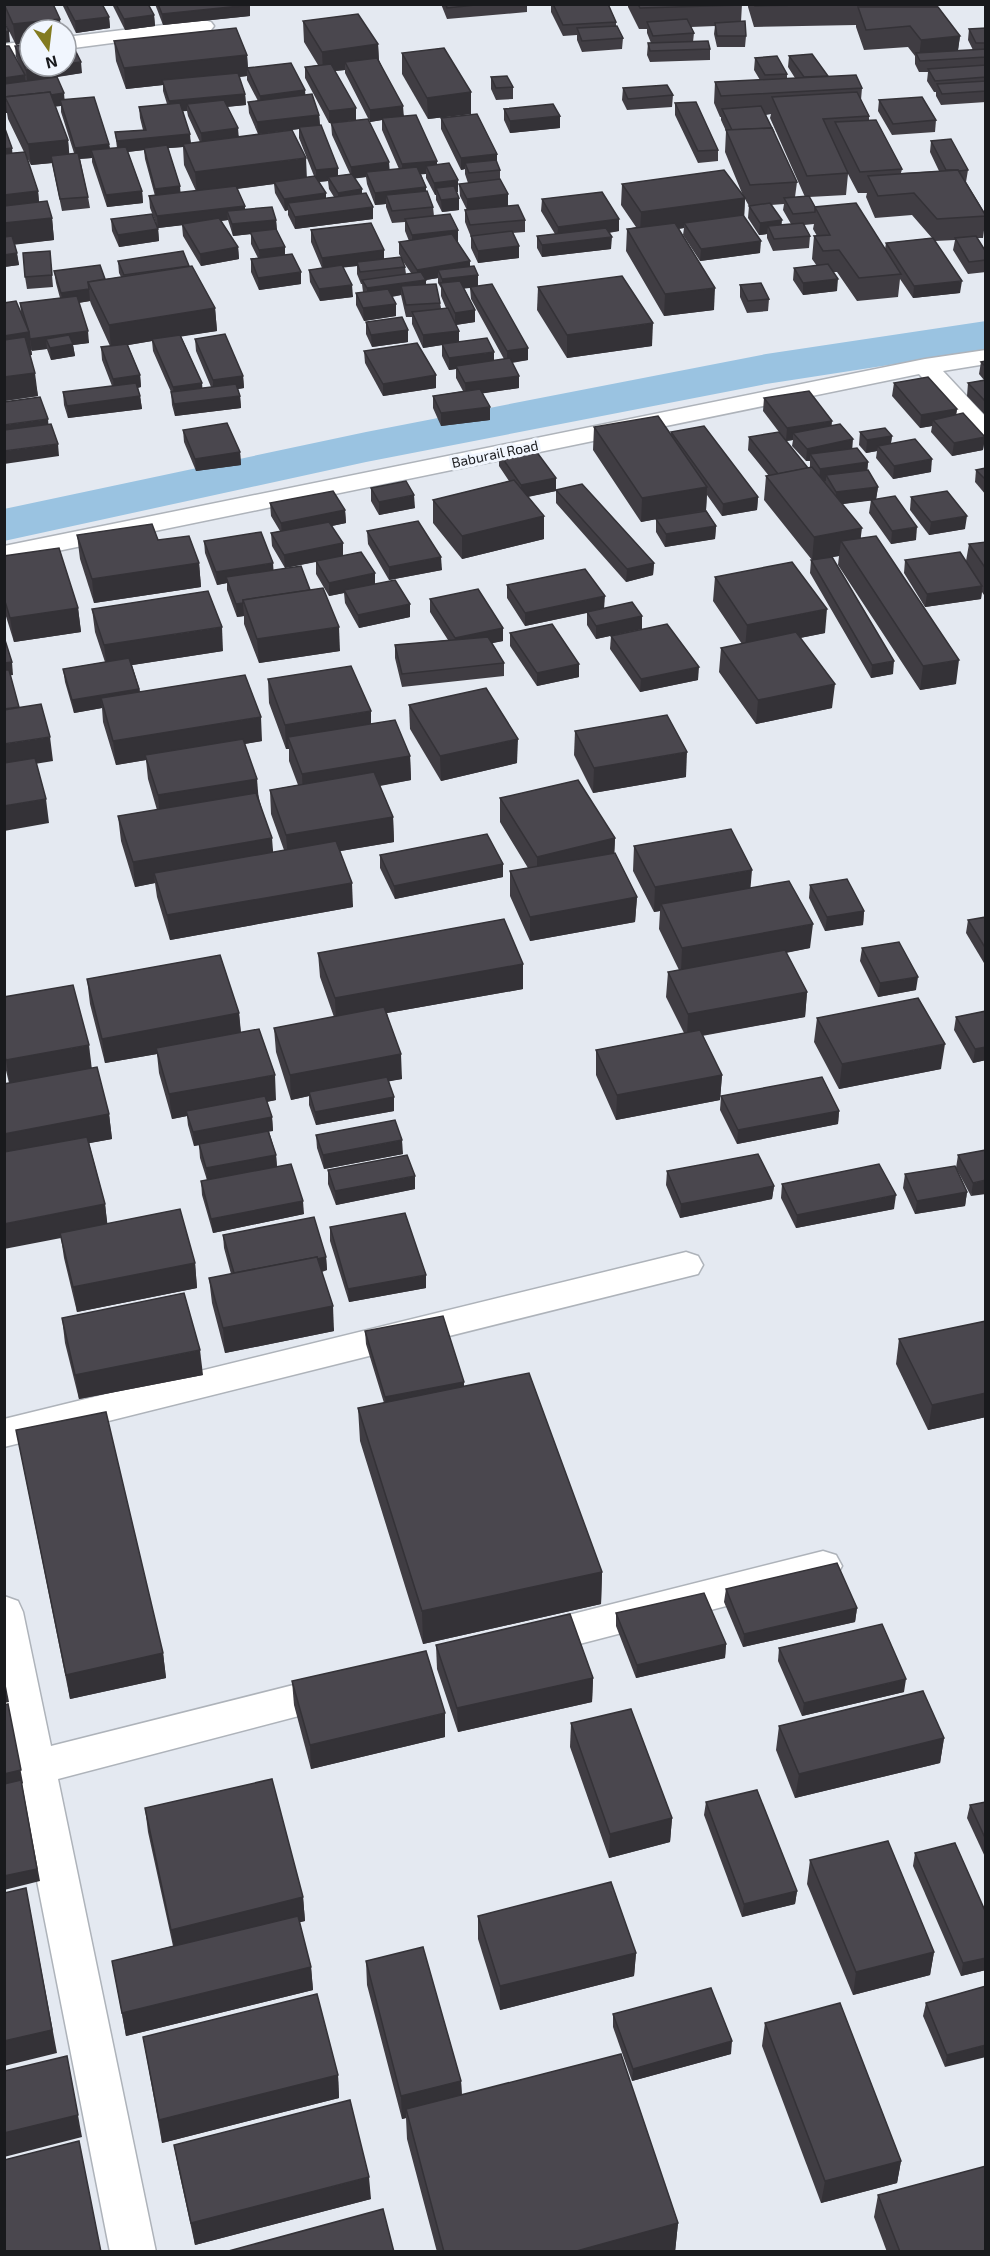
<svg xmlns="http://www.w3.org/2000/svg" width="990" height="2256" font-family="'Exo 2',sans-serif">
<rect width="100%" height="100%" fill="#e4e9f1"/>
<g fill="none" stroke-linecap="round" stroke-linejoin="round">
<polygon fill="#9ac3e1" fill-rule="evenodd" points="986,321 986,350 766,384 366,462 4,541 4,509 366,432 766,354"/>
<defs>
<g id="minor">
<polygon points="204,20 211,22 214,26 211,30 66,49 66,37"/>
<polygon points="30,41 30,53 4,56 4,44"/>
<polygon points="986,350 986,364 943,371 986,417 986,439 977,437 919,374 4,562 4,546 925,359"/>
<polygon points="686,1252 698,1256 703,1265 698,1274 4,1447 4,1419"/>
<polygon points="823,1551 836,1555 842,1566 836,1577 823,1581 533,1656 519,1651 514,1640 519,1629 533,1624"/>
<polygon points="4,1596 18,1601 23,1612 51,1746 337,1674 351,1678 357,1690 351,1702 337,1706 58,1779 156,2252 110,2252 4,1713"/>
</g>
</defs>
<use href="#minor" stroke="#aeb3ba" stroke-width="3"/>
<use href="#minor" fill="#fff" fill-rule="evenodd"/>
</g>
<g fill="#403d43" fill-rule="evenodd">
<polygon points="4,4 53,4 16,45 4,21"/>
<polygon points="62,4 102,4 109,17 110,28 76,33"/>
<polygon points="112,4 148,4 154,15 155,26 125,30"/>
<polygon points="155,4 250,4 250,16 163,25"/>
<polygon points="441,4 527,4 527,12 447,19"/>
<polygon points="551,4 608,4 616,22 616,26 623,38 622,49 582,52 577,40 577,35 563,36 551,12"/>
<polygon points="628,4 742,4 741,22 746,36 745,47 717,47 714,34 715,26 691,27 694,33 693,42 710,49 710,60 650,62 647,55 648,43 651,43 647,33 647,29 639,29 628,7"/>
<polygon points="748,4 938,4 938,7 960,36 958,50 973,50 968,40 969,29 986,28 986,102 941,105 936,96 936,92 934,92 927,81 928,72 919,72 915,64 915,56 908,47 864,50 856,27 856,25 754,27 748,7"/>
<path d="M 303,21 L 378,44 L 379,60 L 404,116 L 437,164 L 458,192 L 457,192 L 459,198 L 459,210 L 442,212 L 436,200 L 436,195 L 435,195 L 426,178 L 426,174 L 421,174 L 426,187 L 426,192 L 433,207 L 434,216 L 458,242 L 470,267 L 478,275 L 478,286 L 528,348 L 528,360 L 512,363 L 519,388 L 483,393 L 490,420 L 441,426 L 433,408 L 433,396 L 463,391 L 456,378 L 456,369 L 449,370 L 442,356 L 442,345 L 423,348 L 412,324 L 412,317 L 406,317 L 401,295 L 392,297 L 396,304 L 396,316 L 364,321 L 356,305 L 356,293 L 363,292 L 362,284 L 361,284 L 357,274 L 357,266 L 343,267 L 353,297 L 320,301 L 310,282 L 309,270 L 322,268 L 311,242 L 311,230 L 384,250 L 384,259 L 401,257 L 399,254 L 399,242 L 409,241 L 405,231 L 405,222 L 392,223 L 386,207 L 386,204 L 375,205 L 367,184 L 366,177 L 355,178 L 373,219 L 295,229 L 288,215 L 288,210 L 285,211 L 275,193 L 274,184 L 237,189 L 245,210 L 276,220 L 277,231 L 285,247 L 285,255 L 301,284 L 259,290 L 251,272 L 251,259 L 258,258 L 251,244 L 251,234 L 233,236 L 228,220 L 221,221 L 238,247 L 239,259 L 201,266 L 183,236 L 182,225 L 158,228 L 159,241 L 119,247 L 112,231 L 111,219 L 156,223 L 150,208 L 149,196 L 155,196 L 145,159 L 144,150 L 128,152 L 142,191 L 143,203 L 107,207 L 92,162 L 92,158 L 80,159 L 88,197 L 90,208 L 62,211 L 52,163 L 31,165 L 25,154 L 38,191 L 39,202 L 52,218 L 54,240 L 15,244 L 19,265 L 4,267 L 4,126 L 12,153 L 24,152 L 8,119 L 7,113 L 4,113 L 4,46 L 21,68 L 16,57 L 15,46 L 82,73 L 52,78 L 65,100 L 109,144 L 110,148 L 117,148 L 115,132 L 143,130 L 140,118 L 139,107 L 167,104 L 163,91 L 163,85 L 126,89 L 116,61 L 114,41 L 247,55 L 248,68 L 305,90 L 305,95 L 319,115 L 320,125 L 338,176 L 350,174 L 332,135 L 331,123 L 390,170 L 399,169 L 382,130 L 382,120 L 370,122 L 345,73 L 345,70 L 335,71 L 356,120 L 329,123 L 305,78 L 305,67 L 318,65 L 304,42 ZM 247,76 L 247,80 L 258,101 L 248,102 L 249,113 L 258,134 L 299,129 L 299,138 L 314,176 L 307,177 L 239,137 L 227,107 L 246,105 L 245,94 L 239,77 ZM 55,106 L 61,106 L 61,112 L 74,153 L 69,154 L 68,140 ZM 183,111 L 187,111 L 188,116 L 200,142 L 191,143 ZM 183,147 L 184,165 L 196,191 L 180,193 L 180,186 L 168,148 ZM 328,181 L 329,189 L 334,197 L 326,198 L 326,193 L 319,182 ZM 402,260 L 411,273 L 406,274 L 405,267 ZM 438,278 L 438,283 L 441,288 L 441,296 L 446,308 L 441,308 L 440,303 L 426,284 L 426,280 ZM 464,288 L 470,288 L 471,299 L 504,359 L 494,361 L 459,341 L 459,331 L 456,325 L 475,322 L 475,310 Z"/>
<polygon points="402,53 471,92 471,114 428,119 402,74"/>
<path d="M 789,56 L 828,76 L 862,88 L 861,100 L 869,116 L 869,120 L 902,169 L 901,173 L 939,171 L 930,152 L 931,141 L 968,170 L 966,182 L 986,215 L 983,238 L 977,238 L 986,252 L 986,272 L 968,274 L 953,250 L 955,240 L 935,241 L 960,293 L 913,298 L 900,279 L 898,297 L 857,301 L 837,272 L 833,272 L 837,291 L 803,295 L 793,280 L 794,268 L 817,266 L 812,259 L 814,236 L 817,236 L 813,229 L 814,224 L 804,225 L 810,236 L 809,248 L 773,251 L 767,238 L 767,234 L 759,235 L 748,218 L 749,206 L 745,199 L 744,216 L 760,253 L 700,261 L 683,235 L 684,228 L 678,229 L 714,310 L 664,316 L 626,251 L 627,229 L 636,227 L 621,205 L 622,184 L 744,198 L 725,152 L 726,131 L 721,120 L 721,117 L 720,117 L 714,103 L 715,82 L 760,80 L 754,70 L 755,58 L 787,74 L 787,78 L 795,78 L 788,67 ZM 771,114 L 770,118 L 805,197 L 795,197 L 797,182 L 766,115 ZM 848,174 L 858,193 L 867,193 L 866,197 L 875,218 L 912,215 L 932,238 L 886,243 L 885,249 L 815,207 L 809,197 L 846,195 ZM 784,204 L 783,210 L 791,224 L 781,224 L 771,205 Z"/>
<polygon points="491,77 513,87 513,99 496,100 491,89"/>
<polygon points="623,88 673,95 672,107 627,110 622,100"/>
<polygon points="879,100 936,120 935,132 892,135 878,111"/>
<polygon points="675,103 718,150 718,161 698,163 675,115"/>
<polygon points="504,109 560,116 560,128 510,133 504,120"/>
<polygon points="441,118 497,163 500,170 500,179 508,194 508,206 525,220 525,232 512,233 519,246 519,258 478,263 471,248 471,237 465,222 465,210 467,210 460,196 459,184 468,183 465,174 465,169 461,170 441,129"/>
<polygon points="542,199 619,219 619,231 609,233 611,249 542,257 537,248 537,236 555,234 541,211"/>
<polygon points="50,251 53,287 27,289 25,277"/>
<polygon points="118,261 189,266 215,308 217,331 181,336 202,383 202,388 211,387 196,351 195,339 243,376 244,388 238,389 240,396 241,408 175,416 172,405 171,392 153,351 152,341 128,345 140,375 141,387 138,388 140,396 142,409 68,418 64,405 63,392 112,386 102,360 101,347 110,346 91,304 90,301 79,303 89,343 73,345 75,356 51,360 47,349 31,350 32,355 30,355 38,396 4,401 4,303 21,314 20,303 60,298 56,283 54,271 105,279 121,277 119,273"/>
<polygon points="740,285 769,299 768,311 747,313 740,297"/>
<polygon points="538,287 652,346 567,358 537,310"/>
<polygon points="366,322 408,330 408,342 372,347 366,334"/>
<polygon points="364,351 436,375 436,388 383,396 365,363"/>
<polygon points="986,361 986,416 967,396 968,383 984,380 979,374 981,362"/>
<polygon points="894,383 957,409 956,415 985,437 983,450 952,456 931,432 932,426 920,428 892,396"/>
<path d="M 764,398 L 832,426 L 852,448 L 868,462 L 867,470 L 878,487 L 876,499 L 916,540 L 891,544 L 869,513 L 871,500 L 842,504 L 861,538 L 956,684 L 920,690 L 838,565 L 839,556 L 830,557 L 893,674 L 871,678 L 810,573 L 811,560 L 812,560 L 764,500 L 766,476 L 769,476 L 748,450 L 749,437 L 782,436 L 763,411 ZM 793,440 L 792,446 L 806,461 L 810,461 L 810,468 L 808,468 L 786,441 Z"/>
<polygon points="594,427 671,434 671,432 758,497 757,510 722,516 707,495 706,510 716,526 715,539 665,547 656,532 656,519 641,522 593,450"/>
<polygon points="183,430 240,452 241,465 196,471 184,442"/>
<polygon points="860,432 892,436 891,443 931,472 893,479 876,458 877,451 866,453 859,445"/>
<polygon points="499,453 556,478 556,490 654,563 653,575 626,582 556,503 556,491 528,497 544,516 544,539 462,559 433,523 433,500 509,481 499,466"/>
<polygon points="986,468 986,495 975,482 976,470"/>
<polygon points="371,488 415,508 379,515 371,501"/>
<polygon points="911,497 965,529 929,535 910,510"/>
<polygon points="270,503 345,510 346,523 332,526 343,555 375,584 410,617 359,628 345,603 344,593 329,596 316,574 316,562 285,568 272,546 271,533 280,531 271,516"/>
<polygon points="367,531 442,570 389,580 368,544"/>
<polygon points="77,535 158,540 199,563 201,587 94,603 80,559"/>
<polygon points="204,541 273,570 310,590 340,651 259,663 244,624 244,616 237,617 227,590 227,583 217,585 205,553"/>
<polygon points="986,542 986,598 982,592 981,599 925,607 904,573 905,560 966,561 969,544"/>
<polygon points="4,556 78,608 81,632 14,642 4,610"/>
<polygon points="715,577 825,633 800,638 832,708 756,724 719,672 721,648 742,644 713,601"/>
<polygon points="507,585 604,608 642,616 642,629 596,639 587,625 587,613 525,626 507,598"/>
<polygon points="430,599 503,628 503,641 491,643 504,663 504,676 402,687 395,658 395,645 448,640 430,612"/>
<polygon points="92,609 223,651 132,665 140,691 262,741 245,744 273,852 284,850 271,814 270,790 298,785 289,761 289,749 286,749 269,703 268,679 371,724 410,756 411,780 380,786 393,817 394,842 340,851 353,907 170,940 157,897 155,883 135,887 121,841 118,816 157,810 148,779 146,760 116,765 103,722 102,708 74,713 65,682 63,669 105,662 95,632"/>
<polygon points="510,633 579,664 579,677 537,686 510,646"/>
<polygon points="611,636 698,680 640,692 610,649"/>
<polygon points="409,705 517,763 441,781 410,729"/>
<polygon points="575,731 686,777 593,793 574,755"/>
<polygon points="500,798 615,838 614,853 637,897 635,922 530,941 510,896 510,871 528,868 500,822"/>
<polygon points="634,846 751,888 810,948 786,953 807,992 805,1017 702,1036 722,1075 720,1100 616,1120 596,1075 596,1050 684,1033 666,997 668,972 679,970 659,929 660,911 654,912 633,871"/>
<polygon points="380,855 503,864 503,877 395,899 380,868"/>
<polygon points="810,885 864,911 863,925 825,931 809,898"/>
<polygon points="986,917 986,963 984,963 966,933 968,920"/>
<polygon points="862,948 916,990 878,997 860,961"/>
<polygon points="318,953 523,964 523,989 387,1013 402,1079 388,1081 394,1097 394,1111 316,1125 309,1105 309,1096 291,1100 276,1052 274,1028 334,1017 320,977"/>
<polygon points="87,979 239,1013 241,1032 276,1100 267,1102 272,1117 273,1131 269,1131 276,1155 277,1167 304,1214 213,1233 202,1195 201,1181 207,1180 200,1158 199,1145 194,1146 188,1125 187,1116 172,1119 159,1073 157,1054 105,1063 90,1004"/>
<polygon points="4,997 92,1068 109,1114 112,1139 89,1143 105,1204 107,1223 195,1263 197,1288 77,1312 64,1258 61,1238 9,1083 4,1062"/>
<polygon points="986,1011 986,1060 973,1063 954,1030 956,1017"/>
<polygon points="817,1018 941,1069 839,1089 814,1042"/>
<polygon points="721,1096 839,1111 838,1124 737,1144 720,1110"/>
<polygon points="316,1135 403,1154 324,1169 317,1148"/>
<polygon points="986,1150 971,1196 956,1168 958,1155"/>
<polygon points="328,1170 415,1189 336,1205 328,1184"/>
<polygon points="667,1171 774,1186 772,1199 680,1218 666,1185"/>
<polygon points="905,1174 967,1192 965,1206 915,1214 903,1188"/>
<polygon points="782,1184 894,1209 796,1228 781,1198"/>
<polygon points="330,1227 426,1288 349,1302 330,1241"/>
<polygon points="223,1235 326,1257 327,1270 322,1272 334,1331 225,1353 212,1303 209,1278 231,1274 224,1248"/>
<polygon points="62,1318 203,1375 79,1399 65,1343"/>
<polygon points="986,1321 986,1417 928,1430 896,1364 899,1339"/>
<polygon points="365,1331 464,1382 464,1387 602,1572 601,1604 423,1644 360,1441 358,1408 384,1403 366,1344"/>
<polygon points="16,1430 163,1653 166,1678 70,1699"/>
<polygon points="726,1589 857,1608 855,1622 743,1647 724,1602"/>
<polygon points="616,1613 726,1644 725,1658 636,1678 616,1626"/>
<polygon points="436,1645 593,1678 592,1702 458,1732 437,1669"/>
<polygon points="779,1648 904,1692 802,1716 778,1661"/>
<polygon points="292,1681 445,1737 311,1769 294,1705"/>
<polygon points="571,1723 672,1818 670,1842 609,1858 570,1747"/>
<polygon points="779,1726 944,1738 940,1763 795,1798 776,1750"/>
<polygon points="706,1802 797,1891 795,1904 742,1917 704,1815"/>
<polygon points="986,1802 986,1859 967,1818 970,1805"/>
<polygon points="145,1808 303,1897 305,1921 299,1922 311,1967 313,1990 126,2036 112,1961 173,1946 148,1832"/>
<polygon points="915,1853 986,1913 986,1970 961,1976 913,1866"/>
<polygon points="810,1860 934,1952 930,1975 853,1995 807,1884"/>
<polygon points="478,1916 636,1953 634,1976 500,2010 478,1939"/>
<polygon points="366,1961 461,2081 462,2095 678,2223 675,2252 437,2252 407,2139 406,2118 402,2119 367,1985"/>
<polygon points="986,1986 945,2067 923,2016 926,2003"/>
<polygon points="613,2014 731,2054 632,2081 613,2027"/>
<polygon points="765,2023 901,2161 897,2183 821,2203 762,2046"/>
<polygon points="143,2037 338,2075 339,2098 162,2143"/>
<polygon points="174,2145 371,2199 195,2245 178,2167"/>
<polygon points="878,2195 986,2252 887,2252 874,2217"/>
</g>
<g fill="#343237">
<polygon points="250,5 250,16 163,25 162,14"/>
<polygon points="154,15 155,26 125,30 124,19"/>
<polygon points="109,17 110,28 76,33 75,21"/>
<polygon points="60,19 61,30 30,30 30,43 16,45 13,24"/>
<polygon points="9,31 10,42 4,43 4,32"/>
<polygon points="960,36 957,57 919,58 921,40"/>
<polygon points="378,44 379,65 345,62 345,70 323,72 322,52"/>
<polygon points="247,55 248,71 247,68 247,76 164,85 162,80 163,85 126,89 124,68"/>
<polygon points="81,62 82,73 27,81 26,70 53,66 66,66 66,64"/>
<polygon points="25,75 26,87 4,90 4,78"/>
<polygon points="305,90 306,102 261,107 260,96"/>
<polygon points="471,92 471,114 428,119 427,98"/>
<polygon points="64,93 65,105 60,100 61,106 12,112 7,101"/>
<polygon points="245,94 246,105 190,110 187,104 187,111 170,112 169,101"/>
<polygon points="4,101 6,101 7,113 4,113"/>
<polygon points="403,106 404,118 382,118 382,120 370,122 370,110"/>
<polygon points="356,108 356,120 329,123 329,111"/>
<polygon points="319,115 320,127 299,127 299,129 258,134 257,122"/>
<polygon points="560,116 560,128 510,133 510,121"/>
<polygon points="238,128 239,140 202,145 201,133"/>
<polygon points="190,134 191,146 183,144 183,147 145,150 144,148 144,150 118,153 117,141"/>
<polygon points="68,140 70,161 51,156 52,163 31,165 28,144"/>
<polygon points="109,144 110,156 91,150 92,158 76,159 75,148"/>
<polygon points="12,148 13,160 4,161 4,149"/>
<polygon points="497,154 497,166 465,163 465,169 461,170 461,158"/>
<polygon points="306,158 307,180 274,182 274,184 197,194 195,172"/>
<polygon points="437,161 437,172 426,166 426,174 402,176 402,164"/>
<polygon points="389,162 390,174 366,172 366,177 352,179 351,167"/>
<polygon points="338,168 338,179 328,177 328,181 316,182 316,170"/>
<polygon points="458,180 458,192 439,194 436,188 436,195 435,195 434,183"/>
<polygon points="180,186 181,198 156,201 155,189"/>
<polygon points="426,187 426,199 386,195 386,204 375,205 375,193"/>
<polygon points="362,189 362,201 338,205 338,193"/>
<polygon points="38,191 40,213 4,217 4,195"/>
<polygon points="142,191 143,203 107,207 106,195"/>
<polygon points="326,193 326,205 288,203 288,210 285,211 284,199"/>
<polygon points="508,194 508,206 467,211 467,199"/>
<polygon points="459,198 459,210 442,212 441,200"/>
<polygon points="745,198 744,220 684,223 684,228 640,234 641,212"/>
<polygon points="245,206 245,217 227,211 228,220 158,228 157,216"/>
<polygon points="373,207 373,219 295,229 295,217"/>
<polygon points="52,218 54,240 4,246 4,223"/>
<polygon points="619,219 619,231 557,239 558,227"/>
<polygon points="276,220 277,232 250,232 251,234 233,236 232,224"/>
<polygon points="782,220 781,232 768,226 767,234 759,235 760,223"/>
<polygon points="158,229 159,241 119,247 118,235"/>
<polygon points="458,230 458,242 412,247 412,235"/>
<polygon points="612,237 611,249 542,257 542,245"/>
<polygon points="761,241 760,253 700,261 701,249"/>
<polygon points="519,246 519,258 478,263 478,251"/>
<polygon points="238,247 239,259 201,266 200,254"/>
<polygon points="285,247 285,259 260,262 259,250"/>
<polygon points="384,250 384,262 357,262 357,266 323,270 322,258"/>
<polygon points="17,253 19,265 4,267 4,255"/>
<polygon points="470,261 470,273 438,270 438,278 426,280 426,292 401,286 401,295 367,300 367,288 417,281 417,270"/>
<polygon points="301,272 301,284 259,290 258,278"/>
<polygon points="478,275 478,287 444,291 442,286 442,279"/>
<polygon points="838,279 837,291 803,295 803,283"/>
<polygon points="962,281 960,293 913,298 914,286"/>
<polygon points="352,285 353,297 320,301 319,289"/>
<polygon points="715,288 714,310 664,316 665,294"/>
<polygon points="89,289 90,301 63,305 61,293"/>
<polygon points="396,304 396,316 364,321 363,308"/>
<polygon points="215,308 217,331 153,341 152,339 152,341 111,348 109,325"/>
<polygon points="475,310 475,322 455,325 455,313"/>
<polygon points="653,323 652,346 567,358 567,335"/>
<polygon points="408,330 408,342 372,347 371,335"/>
<polygon points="88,331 89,343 73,345 75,356 51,360 50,348 46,339 47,349 32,351 30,339"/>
<polygon points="459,331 459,343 442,344 442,345 423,348 423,335"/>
<polygon points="29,332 32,355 4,359 4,336"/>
<polygon points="528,348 528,360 507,363 507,351"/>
<polygon points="494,352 494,364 456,366 456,369 449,370 449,358"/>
<polygon points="35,373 38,396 4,401 4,377"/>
<polygon points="140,375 141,387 114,391 113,379"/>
<polygon points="436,375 436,388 383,396 383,384"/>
<polygon points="243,376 244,388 213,393 213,380"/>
<polygon points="519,376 519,388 466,396 465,383"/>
<polygon points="202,383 203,395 174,399 173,387"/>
<polygon points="140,396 142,409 68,418 67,406"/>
<polygon points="240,396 241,408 175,416 174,404"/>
<polygon points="490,407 490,420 441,426 441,413"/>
<polygon points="957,409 955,421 933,420 932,426 920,428 921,415"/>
<polygon points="48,419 49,431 4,438 4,425"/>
<polygon points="832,421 831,434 793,433 793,440 786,441 787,428"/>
<polygon points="892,436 890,449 878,446 877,451 866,453 867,440"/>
<polygon points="985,437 983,450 952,456 954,443"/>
<polygon points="853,439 852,452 810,454 810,461 806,461 807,449"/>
<polygon points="58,444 59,456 4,464 4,451"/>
<polygon points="240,452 241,465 196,471 195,459"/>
<polygon points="932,459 931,472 893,479 894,466"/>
<polygon points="868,462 867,475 826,475 826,481 819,482 820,469"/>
<polygon points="556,478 556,491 521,498 521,485"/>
<polygon points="707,487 706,510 641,522 642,498"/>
<polygon points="878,487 876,500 835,505 836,492"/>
<polygon points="414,495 415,508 379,515 379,502"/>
<polygon points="758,497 757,510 722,516 723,504"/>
<polygon points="345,510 346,523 282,536 281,523"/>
<polygon points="544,516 544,539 462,559 462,536"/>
<polygon points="967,516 965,529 929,535 931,522"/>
<polygon points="716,526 715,539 665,547 666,534"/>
<polygon points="917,527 916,540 891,544 892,531"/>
<polygon points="862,528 859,551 841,541 839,556 812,561 814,537"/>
<polygon points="343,543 343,556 285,568 284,555"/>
<polygon points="441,557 442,570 389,580 389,567"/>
<polygon points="199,563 201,587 94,603 92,579"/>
<polygon points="273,563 274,576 226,577 227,583 217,585 216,572"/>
<polygon points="654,563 653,575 626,582 627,569"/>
<polygon points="375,573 375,586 344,590 344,593 329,596 329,583"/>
<polygon points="982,586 981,599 925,607 927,594"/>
<polygon points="605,596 604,609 525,626 525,613"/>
<polygon points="243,603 244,616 237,617 236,604"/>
<polygon points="410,604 410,617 359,628 358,615"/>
<polygon points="78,608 81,632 14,642 10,618"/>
<polygon points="827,609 825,633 745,649 747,625"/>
<polygon points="642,616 642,629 596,639 596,626"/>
<polygon points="222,627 223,651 107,669 104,645"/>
<polygon points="339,627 340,651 259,663 257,639"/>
<polygon points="503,628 503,641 455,651 455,638"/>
<polygon points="959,660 956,684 920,690 923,666"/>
<polygon points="894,661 893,674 871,678 872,665"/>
<polygon points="12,662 13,675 4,676 4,663"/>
<polygon points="579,664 579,677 537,686 537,673"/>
<polygon points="699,667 698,680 640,692 641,679"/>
<polygon points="835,684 832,708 756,724 758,700"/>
<polygon points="139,689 141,702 101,698 102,708 74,713 72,700"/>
<polygon points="371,711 371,736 288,737 289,749 286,749 285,725"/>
<polygon points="261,717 262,741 147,760 145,755 146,760 116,765 113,741"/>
<polygon points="50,737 53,761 4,769 4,744"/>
<polygon points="518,739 517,763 441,781 440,756"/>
<polygon points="687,752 686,777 593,793 594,768"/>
<polygon points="410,756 411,780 303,799 302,774"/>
<polygon points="257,779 259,803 160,820 158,795"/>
<polygon points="46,799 49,823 4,831 4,806"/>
<polygon points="393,817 394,842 288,860 286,835"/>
<polygon points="272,838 274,863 154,873 155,883 135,887 133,862"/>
<polygon points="615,838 614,863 537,882 537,857"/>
<polygon points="503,864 503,877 395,899 394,886"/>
<polygon points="752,870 750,894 661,904 660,911 654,912 655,887"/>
<polygon points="352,883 353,907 170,940 167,915"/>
<polygon points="637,897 635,922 530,941 530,917"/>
<polygon points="864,911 863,925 825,931 827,917"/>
<polygon points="813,924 810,948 681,972 682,948"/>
<polygon points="523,964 523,989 336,1022 335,998"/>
<polygon points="918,977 916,990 878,997 880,983"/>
<polygon points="807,992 805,1017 687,1038 688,1014"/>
<polygon points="239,1013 241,1038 156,1048 157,1054 105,1063 102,1039"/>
<polygon points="945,1044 941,1069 839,1089 842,1064"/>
<polygon points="89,1045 92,1070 10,1085 6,1060"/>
<polygon points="986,1047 986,1060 973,1063 975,1049"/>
<polygon points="401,1054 402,1079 310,1096 309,1092 309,1096 291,1100 290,1075"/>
<polygon points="275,1075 276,1100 188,1116 186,1111 187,1116 172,1119 169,1094"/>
<polygon points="722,1075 720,1100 616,1120 617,1095"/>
<polygon points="394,1097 394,1111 316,1125 315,1112"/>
<polygon points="839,1111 838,1124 737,1144 738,1130"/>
<polygon points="109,1114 112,1139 4,1159 4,1134"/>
<polygon points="272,1117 273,1131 194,1146 193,1132"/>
<polygon points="402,1140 403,1154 324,1169 323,1155"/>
<polygon points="276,1155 277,1168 207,1181 206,1168"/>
<polygon points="415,1176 415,1189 336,1205 335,1191"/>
<polygon points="986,1180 986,1194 971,1196 973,1183"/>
<polygon points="774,1186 772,1199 680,1218 681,1204"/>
<polygon points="967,1192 965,1206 915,1214 917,1201"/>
<polygon points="896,1195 894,1209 796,1228 797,1215"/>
<polygon points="303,1201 304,1214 213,1233 211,1219"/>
<polygon points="105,1204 108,1229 60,1233 61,1238 4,1249 4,1224"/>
<polygon points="326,1257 327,1270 235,1289 234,1275"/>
<polygon points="195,1263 197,1288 77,1312 73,1287"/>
<polygon points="426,1275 426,1288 349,1302 348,1289"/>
<polygon points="333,1306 334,1331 225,1353 223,1328"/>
<polygon points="200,1350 203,1375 79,1399 75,1375"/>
<polygon points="464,1382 464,1395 386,1410 385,1397"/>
<polygon points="986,1393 986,1417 928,1430 932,1405"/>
<polygon points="602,1572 601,1604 423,1644 422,1611"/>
<polygon points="857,1608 855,1622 743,1647 744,1634"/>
<polygon points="726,1644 725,1658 636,1678 637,1665"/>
<polygon points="163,1653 166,1678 70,1699 66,1675"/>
<polygon points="4,1676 9,1702 4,1703"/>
<polygon points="593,1678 592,1702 458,1732 457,1708"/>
<polygon points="906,1679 904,1692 802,1716 804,1703"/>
<polygon points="8,1704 23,1783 22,1784 40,1881 4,1890 4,1774"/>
<polygon points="445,1713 445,1737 311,1769 310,1745"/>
<polygon points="944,1738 940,1763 795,1798 799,1774"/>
<polygon points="672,1818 670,1842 609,1858 610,1834"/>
<polygon points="26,1888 57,2053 4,2066 4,2041"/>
<polygon points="797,1891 795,1904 742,1917 744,1904"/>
<polygon points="303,1897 305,1921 175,1953 171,1930"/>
<polygon points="934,1952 930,1975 853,1995 856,1972"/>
<polygon points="636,1953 634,1976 500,2010 500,1986"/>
<polygon points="986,1958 986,1970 961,1976 963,1963"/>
<polygon points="311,1967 313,1990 126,2036 122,2013"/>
<polygon points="732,2041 731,2054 632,2081 633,2069"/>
<polygon points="986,2045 986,2057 945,2067 947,2055"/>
<polygon points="67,2056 82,2137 4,2157 4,2133"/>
<polygon points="338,2075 339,2098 162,2143 159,2120"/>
<polygon points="461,2081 462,2104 406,2109 406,2118 402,2119 401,2096"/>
<polygon points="901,2161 897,2183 821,2203 825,2181"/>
<polygon points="369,2177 371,2199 195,2245 191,2223"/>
<polygon points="678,2223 675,2252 573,2252"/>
</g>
<g fill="#4a474e" stroke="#343237" stroke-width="1.5">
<polygon points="4,4 53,4 60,19 13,24"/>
<polygon points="66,4 102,4 109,17 75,21"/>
<polygon points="116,4 148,4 154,15 124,19"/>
<polygon points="158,4 250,4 250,5 162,14"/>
<polygon points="446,4 485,4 447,8"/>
<polygon points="553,4 608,4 616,22 563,25"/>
<polygon points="638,4 742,4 742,5 640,8"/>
<polygon points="755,4 857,4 755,6"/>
<polygon points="858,7 938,7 960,36 921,40 910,26 866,30"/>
<polygon points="358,14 378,44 322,52 303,21"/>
<polygon points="687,19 694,33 653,36 647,22"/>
<polygon points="745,21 746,36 717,36 715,23"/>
<polygon points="4,22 9,31 4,32"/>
<polygon points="617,26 623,38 582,41 577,28"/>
<polygon points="236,28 247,55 124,68 114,41"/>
<polygon points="986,28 986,43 976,43 969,29"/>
<polygon points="69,38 81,62 66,64 66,39"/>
<polygon points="708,41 710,49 650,51 648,43"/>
<polygon points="30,44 30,66 53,66 26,70 15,46"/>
<polygon points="4,46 9,46 25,75 4,78"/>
<polygon points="444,48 471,92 427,98 402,53"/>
<polygon points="986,49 986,57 920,61 916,53"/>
<polygon points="812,54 828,76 804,77 789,56"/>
<polygon points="777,56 787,74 765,75 755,58"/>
<polygon points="377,58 403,106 370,110 345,62"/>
<polygon points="291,63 305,90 260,96 247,68"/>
<polygon points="331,64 356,108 329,111 305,67"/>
<polygon points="986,65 986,77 935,81 928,69"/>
<polygon points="238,73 245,94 169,101 162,80"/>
<polygon points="856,75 862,88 721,96 715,82"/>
<polygon points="507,76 513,87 496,88 491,77"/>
<polygon points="57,77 64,93 51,95 50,92 5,97 6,101 4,101 4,84"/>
<polygon points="986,81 986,91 942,94 937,84"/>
<polygon points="667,85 673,95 628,99 623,88"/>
<polygon points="50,92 68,140 28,144 5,97"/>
<polygon points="857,92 869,116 823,119 848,173 807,176 772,97"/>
<polygon points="312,94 319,115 257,122 248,102"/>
<polygon points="94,97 109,144 75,148 60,100"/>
<polygon points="922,97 936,120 893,124 879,100"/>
<polygon points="224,100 238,128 201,133 187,104"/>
<polygon points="696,102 718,150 698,151 675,103"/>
<polygon points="180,103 190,134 117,141 115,132 146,130 139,107"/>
<polygon points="553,104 560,116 510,121 504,109"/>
<polygon points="761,106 774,132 772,128 732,130 722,109"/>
<polygon points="477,114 497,154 461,158 441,118"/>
<polygon points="416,115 437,161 402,164 382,118"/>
<polygon points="368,119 389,162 351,167 331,123"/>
<polygon points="876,120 902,169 860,172 835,122"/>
<polygon points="321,125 338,168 316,170 299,127"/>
<polygon points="4,126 12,148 4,149"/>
<polygon points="772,128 797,182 750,185 726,130"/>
<polygon points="292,130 306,158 195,172 183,144"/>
<polygon points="951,139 968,170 959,171 958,170 946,170 931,141"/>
<polygon points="167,145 180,186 155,189 144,148"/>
<polygon points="126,147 142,191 106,195 91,150"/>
<polygon points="25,152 38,191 4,195 4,154"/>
<polygon points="78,153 88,197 60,199 51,156"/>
<polygon points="496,160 500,170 469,173 465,163"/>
<polygon points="449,163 458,180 434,183 426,166"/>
<polygon points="417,167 426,187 375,193 366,172"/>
<polygon points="724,170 745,198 641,212 622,184"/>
<polygon points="958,170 986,216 937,219 914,193 878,196 868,176"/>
<polygon points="352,174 362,189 338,193 328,177"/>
<polygon points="315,176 326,193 284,199 274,182"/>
<polygon points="500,179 508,194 467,199 459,184"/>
<polygon points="236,186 245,206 157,216 149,196"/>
<polygon points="454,186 459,198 441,200 436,188"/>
<polygon points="427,191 433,207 392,211 386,195"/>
<polygon points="602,192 619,219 558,227 542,199"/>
<polygon points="366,193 373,207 295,217 288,203"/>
<polygon points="809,196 815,207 815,212 793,214 784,198"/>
<polygon points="47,201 52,218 4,223 4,206"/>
<polygon points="770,203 782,220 760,223 749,206"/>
<polygon points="856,203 901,274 859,278 839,250 823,251 814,236 830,235 815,207"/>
<polygon points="518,205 525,220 470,225 465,210"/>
<polygon points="272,207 276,220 232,224 227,211"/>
<polygon points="152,214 158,229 118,235 111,219"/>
<polygon points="450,214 458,230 412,235 405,219"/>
<polygon points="743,215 761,241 701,249 684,223"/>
<polygon points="219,218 238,247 200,254 182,224"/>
<polygon points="371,223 384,250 322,258 311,230"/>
<polygon points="675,223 715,288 665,294 627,229"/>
<polygon points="803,223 810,236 774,239 768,226"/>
<polygon points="606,228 612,237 542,245 537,236"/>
<polygon points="276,229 285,247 259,250 250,232"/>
<polygon points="512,231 519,246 478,251 471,236"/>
<polygon points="452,234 470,261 417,270 399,242"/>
<polygon points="12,236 17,253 4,255 4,237"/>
<polygon points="976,236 986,252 986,260 969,262 955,238"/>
<polygon points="933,238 962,281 914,286 886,243"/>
<polygon points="50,251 52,275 25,277 23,253"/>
<polygon points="183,251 189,266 124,275 118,261"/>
<polygon points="292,254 301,272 258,278 251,259"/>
<polygon points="401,257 405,267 360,272 357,262"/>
<polygon points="828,264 838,279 803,283 794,268"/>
<polygon points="100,265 105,279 88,282 89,289 61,293 54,271"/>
<polygon points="342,265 352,285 319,289 309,270"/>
<polygon points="192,266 215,308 109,325 88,282"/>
<polygon points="474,266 478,275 442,279 438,270"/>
<polygon points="421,272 426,280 367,288 362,280"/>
<polygon points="622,276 653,323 567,335 538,287"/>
<polygon points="460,281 475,310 455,313 440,283"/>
<polygon points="761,283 769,299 748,301 740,285"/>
<polygon points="436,284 440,303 406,305 401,286"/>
<polygon points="492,284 528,348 507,351 470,287"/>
<polygon points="388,289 396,304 363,308 356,293"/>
<polygon points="77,296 88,331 30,339 29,332 20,303"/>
<polygon points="16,301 29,332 4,336 4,303"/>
<polygon points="448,308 459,331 423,335 412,312"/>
<polygon points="402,317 408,330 371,335 366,322"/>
<polygon points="225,334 243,376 213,380 195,339"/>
<polygon points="69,335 73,344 50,348 46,339"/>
<polygon points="180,335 202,383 173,387 152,339"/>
<polygon points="25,337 35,373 4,377 4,340"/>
<polygon points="487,338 494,352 449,358 442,344"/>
<polygon points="417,343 436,375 383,384 364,351"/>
<polygon points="127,344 140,375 113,379 101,347"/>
<polygon points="510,358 519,376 465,383 456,366"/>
<polygon points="986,361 986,367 981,362"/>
<polygon points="928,377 957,409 921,415 894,383"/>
<polygon points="986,380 986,402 968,383"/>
<polygon points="136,383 140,396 67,406 63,392"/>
<polygon points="236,384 240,396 174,404 171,392"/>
<polygon points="480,389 490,407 441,413 433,396"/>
<polygon points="809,391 832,421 787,428 764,398"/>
<polygon points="40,397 48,419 4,425 4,402"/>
<polygon points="963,413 985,437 954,443 933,420"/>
<polygon points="658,416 707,487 642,498 594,427"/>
<polygon points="227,423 240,452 195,459 183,430"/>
<polygon points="51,424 58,444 4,451 4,430"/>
<polygon points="840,424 853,439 807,449 793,433"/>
<polygon points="704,426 758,497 723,504 671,432"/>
<polygon points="885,428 892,436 867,440 860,432"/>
<polygon points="779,432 808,468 778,474 749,437"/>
<polygon points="915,439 932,459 894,466 878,446"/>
<polygon points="533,447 556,478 521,485 499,453"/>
<polygon points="857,448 868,462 820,469 810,454"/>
<polygon points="812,467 862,528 814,537 766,476"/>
<polygon points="986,468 986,480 976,470"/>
<polygon points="868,470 878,487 836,492 826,475"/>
<polygon points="514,480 544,516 462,536 433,500"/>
<polygon points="406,481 414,495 379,502 371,488"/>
<polygon points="582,484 654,563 627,569 556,490"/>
<polygon points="333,491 345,510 281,523 270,503"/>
<polygon points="947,491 967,516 931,522 911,497"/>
<polygon points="895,496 917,527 892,531 871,500"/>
<polygon points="706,511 716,526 666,534 656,519"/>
<polygon points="418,521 441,557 389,567 367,531"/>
<polygon points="329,522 343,543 284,555 271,533"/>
<polygon points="152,524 158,540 189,536 199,563 92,579 77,535"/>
<polygon points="261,532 273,563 216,572 204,541"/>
<polygon points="876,536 959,660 923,666 841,541"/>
<polygon points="986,542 986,569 969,544"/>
<polygon points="59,548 78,608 10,618 4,598 4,556"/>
<polygon points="361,552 375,573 329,583 316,561"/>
<polygon points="960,552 982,586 927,594 905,560"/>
<polygon points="832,557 894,661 872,665 811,560"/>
<polygon points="792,562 827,609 747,625 715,577"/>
<polygon points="301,566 310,590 243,600 243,603 236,604 226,577"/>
<polygon points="585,569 605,596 525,613 507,585"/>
<polygon points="395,580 410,604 358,615 344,590"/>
<polygon points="323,588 339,627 257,639 243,600"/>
<polygon points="478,589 503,628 455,638 430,599"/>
<polygon points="208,591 222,627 104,645 92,609"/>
<polygon points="632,602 642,616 596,626 587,612"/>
<polygon points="552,624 579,664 537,673 510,633"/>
<polygon points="667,624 699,667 641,679 611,636"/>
<polygon points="796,632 835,684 758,700 721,648"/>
<polygon points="4,637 12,662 4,663"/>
<polygon points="488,637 504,663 402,674 395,645"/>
<polygon points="129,658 139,689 72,700 63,669"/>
<polygon points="351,666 371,711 285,725 268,679"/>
<polygon points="4,670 9,670 19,707 4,709"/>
<polygon points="245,675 261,717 113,741 101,698"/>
<polygon points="486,688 518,739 440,756 409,705"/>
<polygon points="41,704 50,737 4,744 4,710"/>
<polygon points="667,715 687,752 594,768 575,731"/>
<polygon points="395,720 410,756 302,774 288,737"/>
<polygon points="243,739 257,779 158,795 145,755"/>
<polygon points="35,758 46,799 4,806 4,763"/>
<polygon points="374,772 393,817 286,835 270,790"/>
<polygon points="578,780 615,838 537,857 500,798"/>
<polygon points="256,793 272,838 133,862 118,816"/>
<polygon points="731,829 752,870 655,887 634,846"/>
<polygon points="487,834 503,864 394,886 380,855"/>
<polygon points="336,841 352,883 167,915 154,873"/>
<polygon points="615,853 637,897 530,917 510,871"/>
<polygon points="847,879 864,911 827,917 810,885"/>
<polygon points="789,881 813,924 682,948 661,904"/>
<polygon points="986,917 986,949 968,920"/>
<polygon points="504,919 523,964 335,998 318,953"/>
<polygon points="899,942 918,977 880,983 862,948"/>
<polygon points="785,950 807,992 688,1014 668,972"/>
<polygon points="220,955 239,1013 102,1039 87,979"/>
<polygon points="73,985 89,1045 6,1060 4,1054 4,997"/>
<polygon points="918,998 945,1044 842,1064 817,1018"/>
<polygon points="384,1007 401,1054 290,1075 274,1028"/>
<polygon points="986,1011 986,1047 975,1049 956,1017"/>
<polygon points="259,1029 275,1075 169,1094 156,1048"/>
<polygon points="700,1030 722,1075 617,1095 596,1050"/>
<polygon points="97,1067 109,1114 4,1134 4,1084"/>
<polygon points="387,1077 394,1097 315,1112 309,1092"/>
<polygon points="822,1077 839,1111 738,1130 721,1096"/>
<polygon points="265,1096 272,1117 193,1132 186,1111"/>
<polygon points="395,1120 402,1140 323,1155 316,1135"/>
<polygon points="268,1131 276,1155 206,1168 199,1144"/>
<polygon points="87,1137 105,1204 4,1224 4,1152"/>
<polygon points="986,1150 986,1180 973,1183 958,1155"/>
<polygon points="758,1154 774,1186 681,1204 667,1171"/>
<polygon points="407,1155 415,1176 335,1191 328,1170"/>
<polygon points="291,1164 303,1201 211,1219 201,1181"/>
<polygon points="879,1164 896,1195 797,1215 782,1184"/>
<polygon points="955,1166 967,1192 917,1201 905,1174"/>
<polygon points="180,1209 195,1263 73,1287 60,1233"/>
<polygon points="405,1213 426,1275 348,1289 330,1227"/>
<polygon points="314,1217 326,1257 317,1259 317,1257 234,1273 223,1235"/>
<polygon points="317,1257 333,1306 223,1328 209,1278"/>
<polygon points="184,1293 200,1350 75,1375 62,1318"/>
<polygon points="443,1316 464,1382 385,1397 365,1331"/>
<polygon points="986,1321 986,1393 932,1405 899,1339"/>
<polygon points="529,1373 602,1572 422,1611 358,1408"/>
<polygon points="106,1412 163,1653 66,1675 16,1430"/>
<polygon points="837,1563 857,1608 744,1634 726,1589"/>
<polygon points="704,1593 726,1644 637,1665 616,1613"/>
<polygon points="570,1614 593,1678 457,1708 436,1645"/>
<polygon points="882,1624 906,1679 804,1703 779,1648"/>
<polygon points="426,1651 445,1713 310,1745 292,1681"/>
<polygon points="923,1691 944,1738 799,1774 779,1726"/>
<polygon points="8,1704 21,1770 4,1774 4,1705"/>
<polygon points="631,1709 672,1818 610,1834 571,1723"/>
<polygon points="272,1779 303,1897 171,1930 145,1808"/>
<polygon points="21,1780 37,1869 4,1876 4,1784"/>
<polygon points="757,1790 797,1891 744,1904 706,1802"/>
<polygon points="986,1802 986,1840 970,1805"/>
<polygon points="888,1841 934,1952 856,1972 810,1860"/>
<polygon points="955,1843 986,1913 986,1958 963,1963 915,1853"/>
<polygon points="611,1882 636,1953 500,1986 478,1916"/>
<polygon points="26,1888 52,2030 4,2041 4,1893"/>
<polygon points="298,1916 311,1967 122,2013 112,1961"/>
<polygon points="423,1947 461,2081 401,2096 366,1961"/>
<polygon points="986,1986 986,2045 947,2055 926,2003"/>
<polygon points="711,1988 732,2041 633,2069 613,2014"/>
<polygon points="317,1994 338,2075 159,2120 143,2037"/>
<polygon points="840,2003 901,2161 825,2181 765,2023"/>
<polygon points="621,2054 678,2223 573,2252 444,2252 406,2109"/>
<polygon points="67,2056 78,2115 4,2133 4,2071"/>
<polygon points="350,2100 369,2177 191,2223 174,2145"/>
<polygon points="79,2141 101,2252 4,2252 4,2160"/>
<polygon points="986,2166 986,2250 980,2252 900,2252 878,2195"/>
<polygon points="383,2209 394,2252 225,2252"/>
</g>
<g text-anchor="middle" stroke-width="6" stroke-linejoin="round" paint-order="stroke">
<g font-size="14" fill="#191a1d" stroke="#f1f6fe">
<text transform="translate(495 454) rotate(-12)" y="5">Baburail Road</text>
</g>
</g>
<rect width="990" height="2256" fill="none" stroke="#191a1d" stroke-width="12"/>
<g transform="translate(48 48) rotate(166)"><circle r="28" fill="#f1f6fe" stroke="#9b9ea4" stroke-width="1.5"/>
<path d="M0-4.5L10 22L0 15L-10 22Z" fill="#837b20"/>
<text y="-9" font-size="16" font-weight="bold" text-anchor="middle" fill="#191a1d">N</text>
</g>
</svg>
